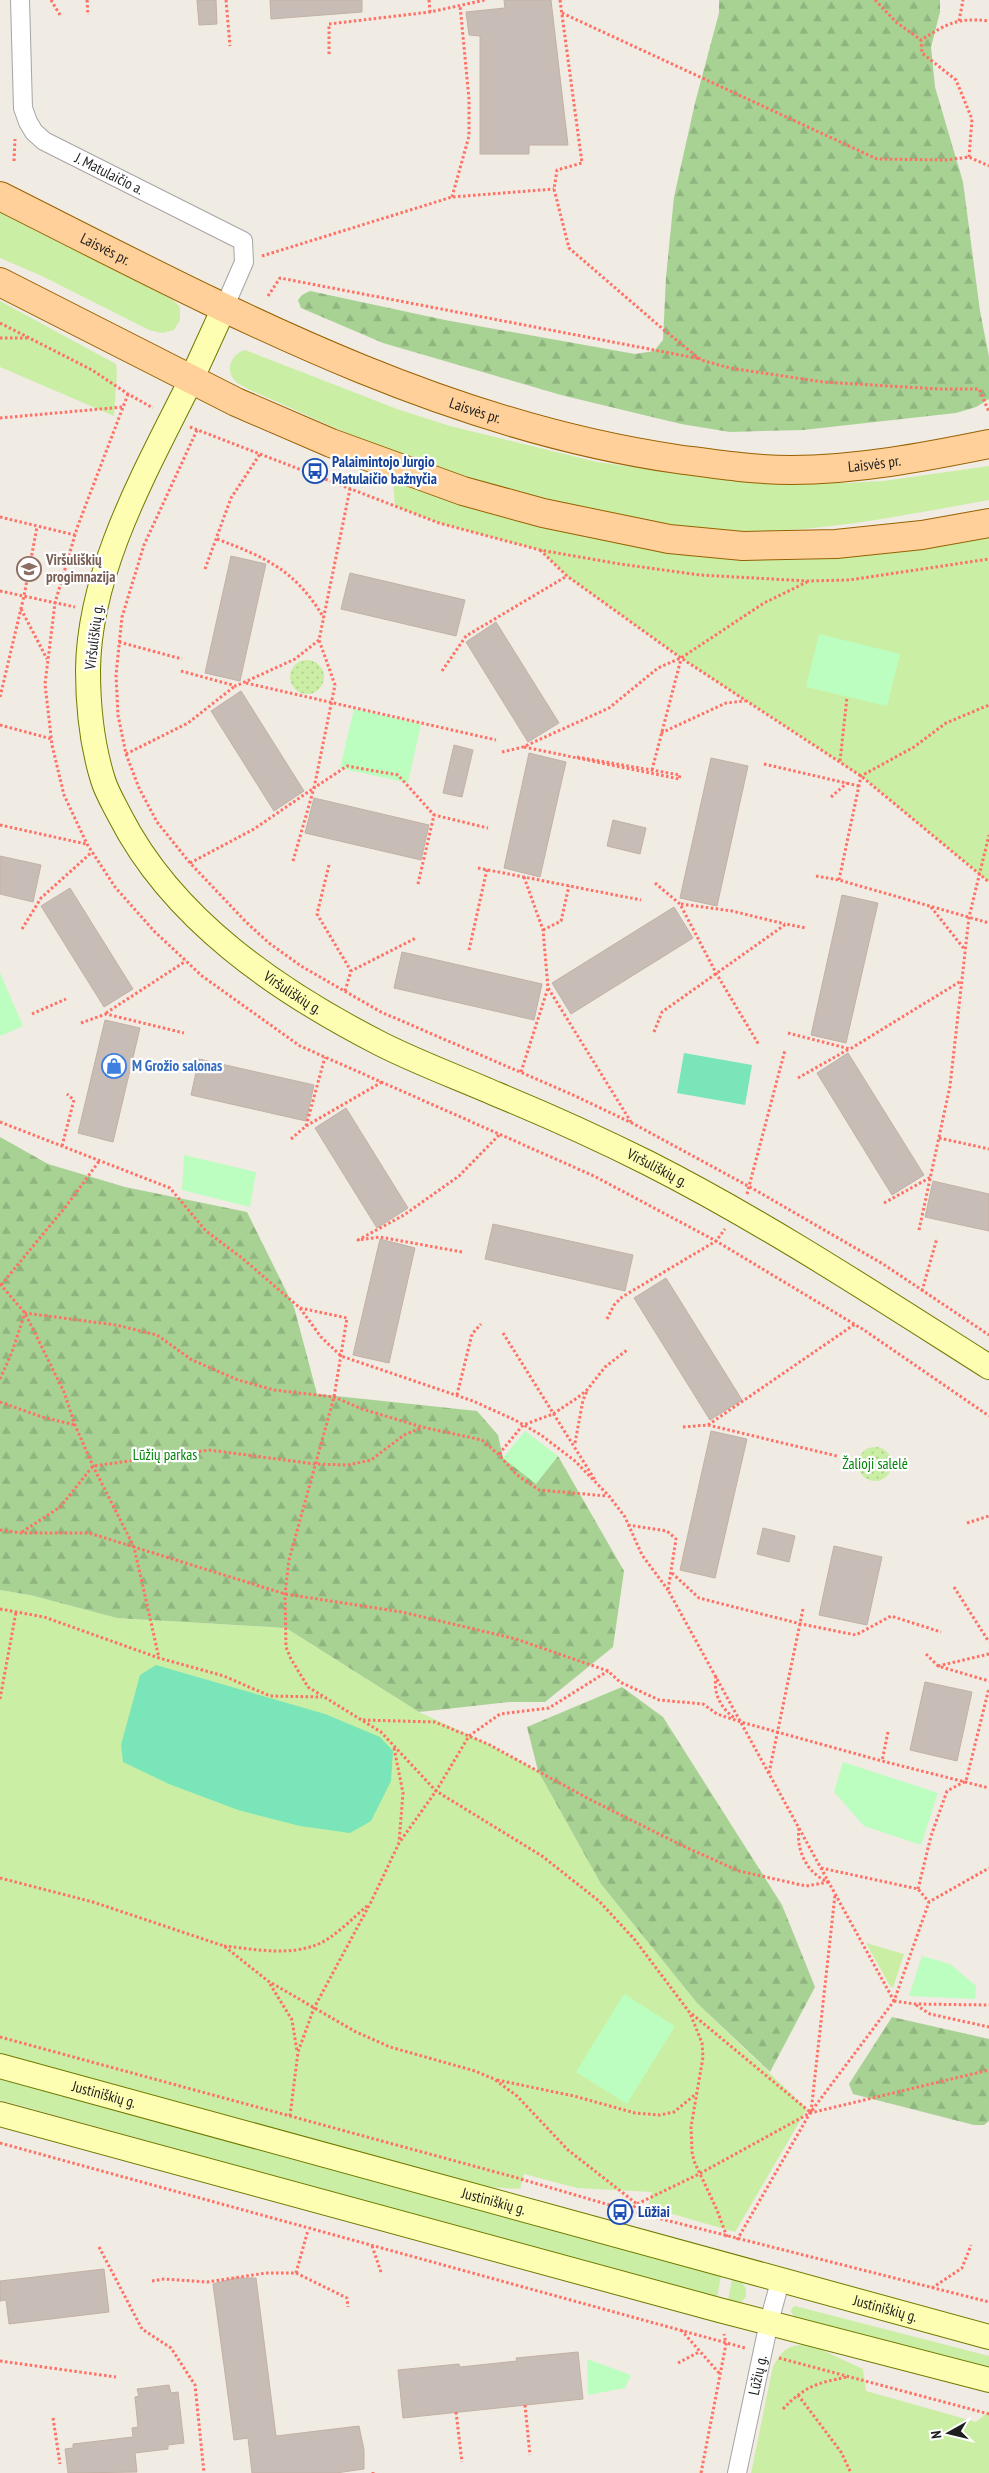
<svg xmlns="http://www.w3.org/2000/svg" width="989" height="2473" font-family="'PT Sans Narrow',sans-serif">
<defs>
<pattern id="forest-firs" width="22" height="20" patternUnits="userSpaceOnUse" patternTransform="scale(1.25)"><rect width="22" height="20" fill="#a8d294"/><path d="M5 1l3.5 6h-7zM16 11l3.5 6h-7z" fill="#90b47f"/></pattern>
<pattern id="garden-dots" width="8" height="8" patternUnits="userSpaceOnUse" patternTransform="scale(1.25)"><rect width="8" height="8" fill="#cbeea5"/><path d="M2 2h.1M6 6h.1" fill="none" stroke="#aecc8e" stroke-width="1.8" stroke-linecap="round"/></pattern>
</defs>
<rect width="100%" height="100%" fill="#f0ebe3"/>
<g fill="#cbeea5">
<polygon points="0,212 172,299 180,307 180,320 174,330 162,333 149,330 44,277 0,258"/>
<polygon points="0,301 116,364 117,373 114,416 0,367"/>
<path d="M 245,350 L 397,409 L 450,426 L 597,462 L 710,478 L 846,483 L 883,481 L 989,466 L 989,500 C 904,515 817,534 730,531 C 696,530 661,523 628,517 C 547,502 468,479 391,451 C 343,433 297,410 250,390 C 245,387 240,385 236,382 C 224,371 231,354 245,350 Z"/>
<path d="M 393,482 C 518,520 642,558 774,560 C 846,561 918,547 989,536 L 989,882 L 861,776 L 681,658 L 567,576 L 540,550 L 439,523 L 395,506 Z"/>
<polygon points="0,1590 30,1595 117,1618 286,1628 419,1712 488,1744 538,1771 601,1884 697,2003 807,2109 735,2232 648,2207 652,2192 577,2188 524,2174 520,2189 486,2187 0,2055"/>
<polygon points="866,1943 904,1954 893,1988 890,1986"/>
<polygon points="0,2079 721,2276 717,2298 0,2100"/>
<polygon points="732,2279 742,2282 746,2289 746,2297 741,2302 728,2301"/>
<polygon points="795,2306 989,2356 989,2367 876,2341 794,2316 791,2312 792,2308"/>
<path d="M 809,2344 L 863,2369 L 866,2391 L 976,2422 L 989,2411 L 989,2473 L 751,2473 L 773,2366 C 785,2347 787,2346 809,2344 Z"/>
</g>
<g fill="url(#forest-firs)">
<polygon points="719,0 940,0 940,12 931,47 935,87 963,182 980,311 989,357 989,399 976,407 956,413 803,430 730,432 681,424 561,395 383,343 301,308 298,300 302,295 310,291 445,320 635,354 654,351 663,340 666,277 674,197 695,103 719,13"/>
<polygon points="0,1137 48,1164 125,1187 247,1212 294,1307 317,1394 477,1411 498,1435 503,1458 536,1483 558,1456 624,1571 613,1647 545,1702 509,1702 419,1712 286,1628 117,1618 30,1595 0,1590"/>
<polygon points="622,1687 663,1717 782,1905 815,1987 770,2072 697,2003 601,1884 538,1771 527,1727"/>
<polygon points="892,2017 989,2039 989,2121 984,2125 974,2125 853,2094 849,2084"/>
</g>
<g fill="#bcfebf">
<polygon points="819,634 900,654 887,706 806,687"/>
<polygon points="354,709 421,724 408,783 340,768"/>
<polygon points="0,973 23,1026 0,1036"/>
<polygon points="184,1155 256,1172 250,1207 182,1190"/>
<polygon points="525,1431 558,1456 536,1484 503,1458"/>
<polygon points="843,1762 938,1793 921,1845 864,1826 834,1792"/>
<polygon points="922,1956 950,1964 976,1986 975,1999 909,1996"/>
<polygon points="624,1994 675,2026 627,2104 576,2072"/>
<polygon points="587,2359 631,2375 625,2388 588,2395"/>
</g>
<g fill="url(#garden-dots)">
<circle cx="307" cy="677" r="17"/>
<circle cx="875" cy="1464" r="17"/>
</g>
<g fill="#7ae5b9">
<polygon points="684,1053 752,1065 745,1105 677,1093"/>
<polygon points="156,1665 325,1714 380,1737 393,1751 391,1781 371,1821 350,1833 300,1826 238,1810 169,1784 123,1762 121,1745 140,1675"/>
</g>
<g fill="#c8bdb6" stroke="#c2b1a4">
<polygon points="197,0 216,0 217,24 199,25"/>
<polygon points="270,0 362,0 362,12 271,19"/>
<polygon points="504,0 551,0 568,145 529,145 529,154 480,154 480,36 469,35 466,12 505,8"/>
<polygon points="231,556 266,564 240,681 205,673"/>
<polygon points="350,573 465,600 456,636 341,609"/>
<polygon points="496,622 559,723 528,742 466,642"/>
<polygon points="241,691 304,791 274,811 211,711"/>
<polygon points="454,745 473,750 462,797 443,793"/>
<polygon points="529,753 566,762 540,877 504,868"/>
<polygon points="711,758 748,766 717,906 680,898"/>
<polygon points="314,798 429,825 421,860 305,833"/>
<polygon points="613,820 646,828 640,854 607,846"/>
<polygon points="0,856 41,865 33,902 0,894"/>
<polygon points="70,888 133,989 104,1007 41,906"/>
<polygon points="842,895 878,903 846,1043 811,1035"/>
<polygon points="674,907 693,938 571,1014 552,983"/>
<polygon points="402,952 542,984 534,1020 394,988"/>
<polygon points="105,1020 140,1028 113,1142 78,1133"/>
<polygon points="848,1053 924,1175 892,1195 817,1073"/>
<polygon points="199,1059 314,1085 306,1121 191,1095"/>
<polygon points="346,1108 408,1208 377,1228 315,1128"/>
<polygon points="933,1181 989,1194 989,1231 925,1217"/>
<polygon points="493,1224 633,1255 625,1291 485,1259"/>
<polygon points="380,1239 415,1248 389,1363 353,1355"/>
<polygon points="666,1278 742,1400 710,1420 634,1298"/>
<polygon points="711,1431 747,1439 715,1578 680,1570"/>
<polygon points="763,1528 795,1536 789,1562 757,1554"/>
<polygon points="834,1546 882,1557 867,1625 819,1615"/>
<polygon points="925,1682 972,1692 957,1761 910,1750"/>
<polygon points="104,2269 109,2312 9,2324 6,2300 0,2301 0,2281"/>
<polygon points="235,2278 256,2278 276,2436 359,2426 364,2450 364,2469 336,2473 252,2473 248,2438 234,2440 213,2284"/>
<polygon points="578,2352 583,2399 403,2418 398,2370 459,2364 460,2367 517,2361 516,2358"/>
<polygon points="169,2385 171,2393 178,2392 184,2443 168,2445 168,2449 135,2453 137,2472 68,2473 65,2449 73,2448 73,2444 133,2437 132,2428 138,2427 135,2397 139,2396 137,2389"/>
</g>
<g fill="none" stroke-linecap="round" stroke-linejoin="round">
<defs>
<g id="minor">
<path id="s1" d="M 20,0 L 23,108 L 28,122 L 34,132 L 44,141 L 243,241 L 244,262 L 224,308"/>
<path id="s2" d="M 737,2473 L 769,2322 L 781,2278"/>
</g>
<g id="secondary">
<path id="s3" d="M 224,308 C 213,332 202,356 191,380 C 147,469 89,569 88,670 C 88,706 92,745 103,780 C 107,793 114,804 120,816 C 173,920 278,991 379,1043 C 416,1062 457,1077 496,1094 C 547,1115 598,1138 648,1163 C 766,1223 877,1296 989,1367"/>
<path id="s4" d="M 0,2066 L 989,2337"/>
<polyline points="0,2114 719,2310 989,2380"/>
</g>
<g id="primary">
<path id="s5" d="M 0,196 C 217,305 434,424 677,459 C 715,464 753,470 791,470 C 857,470 925,457 989,444"/>
<polyline points="0,282 236,402 331,443 463,491 543,513 669,539 743,546 836,544 922,535 989,523"/>
</g>
</defs>
<use href="#minor" stroke="#a5a5a5" stroke-width="20"/>
<use href="#secondary" stroke="#707a00" stroke-width="26"/>
<use href="#primary" stroke="#986100" stroke-width="30"/>
<g stroke="#ff7065" stroke-width="3" stroke-dasharray="2.5 2.5" stroke-linecap="butt">
<polyline points="51,0 60,15"/>
<polyline points="87,0 88,15"/>
<polyline points="226,0 230,46"/>
<polyline points="429,0 430,12"/>
<polyline points="560,0 582,163 557,170 554,189 569,248 664,330 701,360 730,368 823,382 939,389 979,389 989,412"/>
<polyline points="875,0 896,22 921,40"/>
<polyline points="562,13 877,159 946,160 969,157 989,166"/>
<polyline points="959,21 963,0"/>
<polyline points="329,54 329,24 430,12 485,0"/>
<path d="M 969,157 L 972,119 L 956,80 L 922,53 L 921,40 C 947,24 957,17 989,21"/>
<polyline points="14,161 15,139"/>
<polyline points="452,197 469,136 469,99 460,5"/>
<polyline points="262,256 452,197 554,189"/>
<polyline points="268,296 280,278 701,359"/>
<polyline points="0,323 92,370 128,394 153,408"/>
<polyline points="0,338 29,338"/>
<polyline points="128,394 77,528 55,603 45,684 52,745 64,795 87,844 115,887 154,931 202,976 300,1046 594,1176 716,1241 864,1330 989,1416"/>
<polyline points="0,418 123,407"/>
<polyline points="190,427 439,523 540,550 620,564 700,575 808,581 849,580 989,559"/>
<polyline points="197,430 144,545 122,617 116,675 118,715 126,754 139,788 157,822 190,863 246,922 269,943 301,966 381,1012 571,1094 634,1124 750,1187 883,1264 989,1335"/>
<polyline points="0,517 75,535"/>
<path d="M 217,539 C 267,558 295,570 324,618"/>
<polyline points="540,550 567,576 681,658 861,776 989,882"/>
<polyline points="205,569 231,498 260,454"/>
<polyline points="0,591 75,607"/>
<polyline points="21,609 47,659"/>
<polyline points="119,642 182,659"/>
<polyline points="181,671 236,686 295,659 319,640 350,489"/>
<polyline points="442,671 466,636 567,576"/>
<polyline points="246,683 496,740"/>
<polyline points="0,697 24,596 37,527"/>
<polyline points="0,725 52,739"/>
<polyline points="661,733 726,703 745,701"/>
<polyline points="524,747 679,779"/>
<polyline points="502,752 523,747 609,708 658,668 681,658 764,603 807,582"/>
<polyline points="126,754 188,723 235,686"/>
<polyline points="577,757 680,775 679,779"/>
<polyline points="840,761 847,697"/>
<polyline points="764,764 859,786"/>
<polyline points="652,770 681,659"/>
<polyline points="831,797 847,783"/>
<polyline points="0,825 86,844"/>
<polyline points="293,861 314,788 347,766 398,775 434,815"/>
<polyline points="190,863 254,829 314,788 335,685 319,640"/>
<polyline points="329,865 317,914 351,971"/>
<polyline points="478,868 641,900"/>
<polyline points="816,876 839,880 989,923"/>
<polyline points="524,877 543,930 548,988 631,1122"/>
<polyline points="839,880 861,776 914,747 946,723 989,705"/>
<polyline points="655,883 680,904 716,973 759,1045"/>
<polyline points="418,884 434,815 488,828"/>
<polyline points="681,904 732,911 785,924"/>
<polyline points="931,907 965,950"/>
<polyline points="22,929 41,898 92,852"/>
<polyline points="543,930 561,921 569,886"/>
<polyline points="469,950 487,869"/>
<polyline points="345,991 351,971 416,938"/>
<polyline points="106,1013 186,961"/>
<polyline points="32,1014 66,999"/>
<polyline points="81,1023 106,1014 184,1033"/>
<polyline points="654,1032 662,1012 786,924 806,928"/>
<polyline points="788,1033 850,1049 961,981"/>
<polyline points="521,1072 548,988"/>
<polyline points="798,1078 849,1049"/>
<polyline points="0,1122 170,1188 206,1231 242,1258 300,1308 321,1337 341,1356 473,1401 515,1420 541,1435 575,1461 609,1496 625,1517 642,1555 668,1590"/>
<polyline points="306,1126 325,1057"/>
<polyline points="939,1138 989,1149"/>
<polyline points="291,1139 306,1126 382,1082"/>
<polyline points="62,1146 74,1100 67,1094"/>
<polyline points="747,1194 785,1050"/>
<polyline points="884,1203 931,1177"/>
<polyline points="919,1230 950,1086 969,917 989,835"/>
<polyline points="462,1252 380,1237 358,1240 404,1215 459,1176 500,1134"/>
<polyline points="0,1284 25,1313 64,1392 75,1425 93,1466 134,1547 159,1658"/>
<polyline points="1,1285 67,1205 100,1160"/>
<polyline points="922,1291 937,1238"/>
<polyline points="300,1308 347,1318 334,1397 289,1560 285,1594 286,1647 291,1659 308,1687 381,1732 436,1791 542,1856 599,1901 635,1940 690,2013 702,2043 703,2057 691,2127 692,2152 694,2161 717,2210 727,2237"/>
<polyline points="607,1319 614,1305 622,1297 716,1241 725,1229"/>
<polyline points="503,1333 595,1480"/>
<polyline points="0,1379 12,1352 25,1313 116,1325 157,1335 192,1360 238,1380 274,1390 334,1397 362,1409 422,1427 482,1440 499,1455 517,1475 539,1490 607,1496"/>
<polyline points="457,1395 472,1334 481,1324"/>
<polyline points="0,1402 42,1417 75,1425"/>
<polyline points="708,1425 855,1324"/>
<polyline points="683,1427 708,1425 837,1456"/>
<polyline points="575,1443 583,1400 587,1391"/>
<polyline points="499,1454 523,1425 553,1414 577,1398 587,1390 605,1367 627,1350"/>
<polyline points="967,1523 989,1516"/>
<polyline points="628,1525 667,1531 676,1539 668,1590 894,2001"/>
<polyline points="0,1530 22,1533 89,1533 285,1594 402,1612 516,1639 608,1671 620,1682 659,1700 703,1704 717,1714 741,1722 882,1761"/>
<polyline points="22,1532 60,1507 93,1466 209,1450 315,1464 348,1465 371,1460 404,1435 421,1428"/>
<polyline points="672,1573 699,1598 801,1624 856,1635 891,1616 941,1632"/>
<polyline points="954,1587 989,1642"/>
<polyline points="0,1609 44,1617 159,1658 224,1676 270,1696 322,1697"/>
<polyline points="926,1654 938,1666 989,1681"/>
<polyline points="938,1666 989,1654"/>
<path d="M 716,1676 C 713,1694 721,1709 736,1719"/>
<polyline points="0,1699 16,1612"/>
<polyline points="363,1720 435,1722 488,1744 589,1799 683,1846 739,1871 806,1886 829,1882"/>
<polyline points="888,1732 882,1761 989,1788"/>
<polyline points="394,1748 403,1793 399,1842"/>
<polyline points="769,1773 803,1609"/>
<path d="M 799,1828 C 796,1851 807,1873 828,1882"/>
<polyline points="821,1868 918,1889 929,1902"/>
<polyline points="0,1878 93,1902 224,1946 268,1981 356,2032 390,2047 475,2071 494,2079 517,2096 568,2150 637,2204"/>
<polyline points="918,1889 931,1836 947,1791 966,1781 989,1688"/>
<path d="M 224,1946 C 254,1949 287,1956 316,1945 C 333,1939 354,1917 368,1905"/>
<polyline points="270,1984 292,2020 297,2051"/>
<polyline points="894,2001 915,2004 989,2005"/>
<polyline points="916,2005 930,2014 989,2027"/>
<polyline points="692,2014 810,2112"/>
<polyline points="0,2037 514,2177 630,2211 989,2302"/>
<polyline points="497,2080 574,2096 635,2113 660,2115 674,2112 697,2093"/>
<polyline points="811,2112 835,1895"/>
<polyline points="290,2116 298,2052 314,2008 371,1902 399,1843 436,1791 469,1736 500,1714 549,1708 608,1671"/>
<polyline points="0,2143 745,2348"/>
<polyline points="630,2211 637,2204 699,2174 810,2113 989,2070"/>
<polyline points="737,2240 810,2113 894,2001 929,1902 989,1868"/>
<polyline points="372,2246 381,2272"/>
<polyline points="99,2247 142,2329 171,2348 195,2385 204,2473"/>
<polyline points="296,2273 308,2230"/>
<polyline points="152,2281 164,2279 207,2282 266,2273 296,2273 347,2298 348,2307"/>
<polyline points="932,2288 962,2268 971,2245"/>
<polyline points="681,2330 720,2374"/>
<polyline points="779,2358 989,2414"/>
<polyline points="0,2361 116,2377"/>
<polyline points="678,2363 699,2352"/>
<polyline points="798,2395 841,2452 851,2473"/>
<polyline points="525,2405 530,2455"/>
<path d="M 783,2409 C 805,2386 817,2383 847,2377"/>
<polyline points="456,2412 462,2462"/>
<polyline points="53,2418 60,2464"/>
<polyline points="373,2472 373,2473"/>
<polyline points="701,2473 726,2344 724,2334"/>
</g>
<use href="#minor" stroke="#fff" stroke-width="18"/>
<use href="#secondary" stroke="#fdfeb2" stroke-width="24"/>
<use href="#primary" stroke="#ffd099" stroke-width="28"/>
</g>
<defs>
<symbol id="bus-ring" viewBox="-11 -11 22 22"><circle r="9.5" fill="#fff" stroke="#1a4fb4" stroke-width="1.5"/><path d="M-5-6H5V4H4V6H2V4H-2V6H-4V4H-5ZM-3.5-4V0h7V-4ZM-3.5 1.2v1.5H-2V1.2ZM2 1.2v1.5H3.5V1.2Z" fill="#1a4fb4"/></symbol>
<symbol id="school-ring" viewBox="-11 -11 22 22"><circle r="9.5" fill="#fff" stroke="#8d6e63" stroke-width="1.5"/><path d="M0-5L7-2L0 1L-7-2ZM-4 1L0 2.5L4 1V4Q0 6-4 4Z" fill="#8d6e63"/></symbol>
<symbol id="shop-ring" viewBox="-11 -11 22 22"><circle r="9.5" fill="#fff" stroke="#3f7fe0" stroke-width="1.5"/><path d="M-5-2.5h2.3a2.7 3.5 0 0 1 5.4 0H5L5.5 6h-11ZM-1.5-2.5h3a1.5 2.3 0 0 0-3 0Z" fill="#3f7fe0"/></symbol>
</defs>
<g fill-rule="evenodd">
<use href="#bus-ring" x="301" y="457" width="28" height="28"/>
<use href="#school-ring" x="15" y="555" width="28" height="28"/>
<use href="#shop-ring" x="100" y="1052" width="28" height="28"/>
<use href="#bus-ring" x="606" y="2198" width="28" height="28"/>
</g>
<g text-anchor="middle" stroke-width="4.5" stroke-linejoin="round" paint-order="stroke">
<g font-size="15" fill="#1e1e1e" stroke="#fff">
<text dy="5" stroke="none"><textPath href="#s1" startOffset="221">J. Matulaičio a.</textPath></text>
<text dy="5" stroke="none"><textPath href="#s5" startOffset="118">Laisvės pr.</textPath></text>
<text dy="5" stroke="none"><textPath href="#s5" startOffset="522">Laisvės pr.</textPath></text>
<text dy="5" stroke="none"><textPath href="#s5" startOffset="928">Laisvės pr.</textPath></text>
<text transform="translate(94 637) rotate(-83)" y="5">Viršuliškių g.</text>
<text dy="5" stroke="none"><textPath href="#s3" startOffset="791">Viršuliškių g.</textPath></text>
<text dy="5" stroke="none"><textPath href="#s3" startOffset="1196">Viršuliškių g.</textPath></text>
<text dy="5" stroke="none"><textPath href="#s4" startOffset="108">Justiniškių g.</textPath></text>
<text dy="5" stroke="none"><textPath href="#s4" startOffset="512">Justiniškių g.</textPath></text>
<text dy="5" stroke="none"><textPath href="#s4" startOffset="918">Justiniškių g.</textPath></text>
<text dy="5" stroke="none"><textPath href="#s2" startOffset="100">Lūžių g.</textPath></text>
</g>
<g font-size="15" font-weight="bold" fill="#164399" stroke="#fff" text-anchor="start">
<text x="332" y="467">Palaimintojo Jurgio<tspan x="332" dy="17">Matulaičio bažnyčia</tspan></text>
<text x="638" y="2217">Lūžiai</text>
</g>
<g font-size="15" font-weight="bold" fill="#785e54" stroke="#fff" text-anchor="start">
<text x="46" y="565">Viršuliškių<tspan x="46" dy="17">progimnazija</tspan></text>
</g>
<g font-size="15" font-weight="bold" fill="#366cbe" stroke="#fff" text-anchor="start">
<text x="132" y="1071">M Grožio salonas</text>
</g>
<g font-size="15" fill="#03850a" stroke="#fff">
<text x="165" y="1460">Lūžių parkas</text>
<text x="875" y="1469">Žalioji salelė</text>
</g>
</g>
<g transform="translate(949 2433) rotate(262)" stroke="#ffffff" stroke-width="4" paint-order="stroke">
<path d="M0-4L9 19L0 12L-9 19Z" fill="#1e1e1e"/>
<text y="-8" font-size="14" font-weight="bold" text-anchor="middle" fill="#1e1e1e">N</text>
</g>
</svg>
